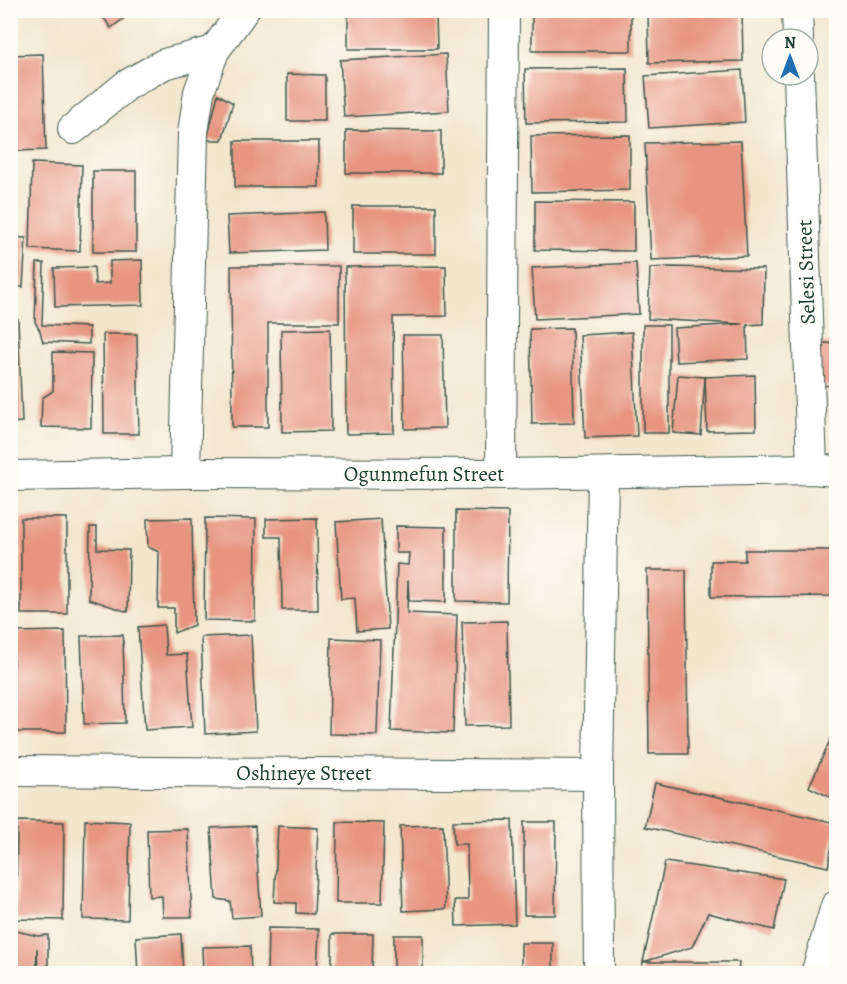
<svg xmlns="http://www.w3.org/2000/svg" width="847" height="984" font-family="Alegreya,serif">
<rect width="100%" height="100%" fill="#fdfcf7"/>
<filter id="ink" filterUnits="userSpaceOnUse"><feTurbulence type="fractalNoise" baseFrequency=".0167" numOctaves="2"/><feDisplacementMap in="SourceGraphic" scale="12" xChannelSelector="R" yChannelSelector="G"/><feConvolveMatrix kernelMatrix="1 2 1 2 8 2 1 2 1" color-interpolation-filters="sRGB"/></filter>
<filter id="wash" filterUnits="userSpaceOnUse"><feTurbulence type="fractalNoise" baseFrequency=".008" numOctaves="4" result="noise"/><feDisplacementMap in="SourceGraphic" scale="24" xChannelSelector="R" yChannelSelector="G"/><feGaussianBlur stdDeviation="1.35" result="paint"/><feColorMatrix in="noise" values="0 0 0 0 0 0 0 0 0 0 0 0 0 0 0 0 0 1.4 0 .05"/><feComposite in="paint" operator="in"/></filter>
<g filter="url(#wash)">
<rect width="100%" height="100%" fill="#f2e6cd"/>
<g id="blocks">
<g fill="#e79581">
<polygon points="98,10 135,10 111,28"/>
<polygon points="348,10 388,10 388,15 436,15 437,49 348,49"/>
<rect x="532" y="10" width="99" height="41"/>
<polygon points="742,11 743,61 649,63 648,12"/>
<polygon points="43,54 46,150 10,151 10,55"/>
<polygon points="446,54 449,111 344,117 340,60"/>
<polygon points="627,68 628,122 526,123 525,69"/>
<polygon points="742,70 745,122 649,128 645,76"/>
<polygon points="287,74 325,75 325,121 287,121"/>
<polygon points="836,74 836,110 835,110 833,75"/>
<polygon points="218,94 233,103 222,140 207,140"/>
<polygon points="346,130 441,131 441,173 346,173"/>
<polygon points="630,135 630,190 532,192 531,136"/>
<rect x="235" y="141" width="84" height="46"/>
<polygon points="741,141 747,256 651,260 645,143"/>
<polygon points="32,163 82,165 80,251 30,249"/>
<rect x="93" y="171" width="43" height="81"/>
<polygon points="535,201 634,202 634,251 535,250"/>
<rect x="353" y="206" width="83" height="48"/>
<polygon points="324,212 325,250 229,253 227,216"/>
<polygon points="10,237 26,238 23,287 10,286"/>
<polygon points="142,260 143,305 55,307 54,268 94,267 95,284 110,283 110,261"/>
<polygon points="37,263 44,263 42,325 89,327 89,344 43,342 40,331 35,322"/>
<polygon points="636,263 639,314 535,319 532,268"/>
<polygon points="231,266 339,266 339,323 268,323 268,427 232,427"/>
<polygon points="446,266 447,316 393,317 394,433 346,434 345,267"/>
<polygon points="670,267 764,269 763,324 747,325 748,359 676,362 674,328 742,324 648,319 650,268"/>
<polygon points="10,319 18,319 22,422 10,423"/>
<rect x="643" y="325" width="26" height="108"/>
<polygon points="572,328 574,423 532,424 530,329"/>
<polygon points="330,329 331,431 282,432 281,330"/>
<polygon points="632,332 637,436 585,438 580,335"/>
<polygon points="103,334 137,334 139,434 104,434"/>
<polygon points="403,335 443,335 445,428 405,429"/>
<polygon points="815,342 836,344 836,386 814,385"/>
<polygon points="53,352 92,353 91,428 41,427 42,398 53,391"/>
<polygon points="678,375 705,377 701,435 673,433"/>
<polygon points="755,375 756,430 707,431 705,377"/>
<polygon points="456,511 508,512 507,602 456,601"/>
<rect x="21" y="518" width="46" height="96"/>
<polygon points="192,518 194,625 174,633 174,608 158,608 159,552 148,547 147,519"/>
<polygon points="205,518 256,519 255,621 204,620"/>
<polygon points="317,518 318,610 282,610 281,537 266,537 266,519"/>
<polygon points="381,519 388,629 357,631 355,598 341,599 336,522"/>
<polygon points="396,526 446,527 446,602 409,601 408,580 407,613 457,615 453,733 391,731 397,564 408,565 409,553 396,553"/>
<polygon points="90,527 97,527 97,549 129,550 128,612 89,599"/>
<polygon points="745,550 836,550 836,596 711,597 711,561 745,561"/>
<polygon points="647,570 686,570 688,754 649,754"/>
<polygon points="507,621 509,725 465,726 462,622"/>
<polygon points="164,625 166,655 187,654 192,727 145,730 138,627"/>
<polygon points="65,631 66,732 14,732 13,632"/>
<polygon points="123,635 125,723 84,724 81,636"/>
<polygon points="251,635 256,731 205,734 201,637"/>
<polygon points="331,638 380,640 377,735 329,734"/>
<polygon points="836,727 836,800 809,787"/>
<polygon points="655,783 836,823 828,867 645,827"/>
<polygon points="85,820 130,822 128,920 83,919"/>
<polygon points="512,820 515,924 456,926 455,900 468,900 467,844 454,844 453,821"/>
<polygon points="17,821 64,822 63,920 16,919"/>
<polygon points="337,822 384,823 382,903 336,903"/>
<polygon points="524,822 556,822 555,915 524,915"/>
<polygon points="443,825 446,909 403,911 400,826"/>
<polygon points="255,826 261,916 232,918 230,901 216,899 211,828"/>
<polygon points="278,826 318,828 314,914 296,913 296,903 274,902"/>
<polygon points="188,829 192,917 163,917 162,896 149,897 147,830"/>
<polygon points="665,862 784,879 774,930 708,913 692,947 643,962 739,962 738,974 641,974 643,962"/>
<polygon points="268,928 319,929 317,974 267,974"/>
<polygon points="12,930 38,936 48,935 48,974 38,974 37,948 36,974 12,974"/>
<polygon points="181,934 183,974 138,974 136,937"/>
<polygon points="332,934 373,934 372,974 332,974"/>
<rect x="394" y="935" width="29" height="39"/>
<rect x="521" y="943" width="32" height="31"/>
<polygon points="250,946 251,974 203,974 202,947"/>
</g>
</g>
</g>
<g filter="url(#ink)">
<use href="#blocks" fill-opacity="0" stroke="#3f564b" stroke-width="1.5"/>
<g fill="none" stroke-linecap="round" stroke-linejoin="round">
<defs>
<g id="minor">
<polyline points="797,10 798,39"/>
<polyline points="799,75 812,469"/>
<polyline points="73,129 127,85 164,64 214,51"/>
<polyline points="185,473 193,133 199,92 214,51 244,10"/>
<polyline points="501,474 504,10"/>
<polyline points="10,476 185,473 501,474 812,469 836,471"/>
<polyline points="10,771 598,775"/>
<polyline points="599,974 598,775 603,473"/>
<polyline points="816,974 836,906"/>
</g>
</defs>
<use href="#minor" stroke="#3f564b" stroke-width="32"/>
<use href="#minor" stroke="#fff" stroke-width="30"/>
</g>
</g>
<g text-anchor="middle" stroke-width="5" stroke-linejoin="round" paint-order="stroke">
<g font-size="21" fill="#1f3d34" stroke="#fdfcf7">
<text transform="translate(806 272) rotate(-92)" y="7">Selesi Street</text>
<text x="424" y="481">Ogunmefun Street</text>
<text x="304" y="780">Oshineye Street</text>
</g>
</g>
<rect width="847" height="984" fill="none" stroke="#fdfcf7" stroke-width="36"/>
<g transform="translate(790 57)"><circle r="28" fill="#fdfcf7" stroke="#a4b0a9" stroke-width="1.5"/>
<path d="M0-4.5L10 22L0 15L-10 22Z" fill="#1f6fb2"/>
<text y="-9" font-size="16" font-weight="bold" text-anchor="middle" fill="#1f3d34">N</text>
</g>
</svg>
